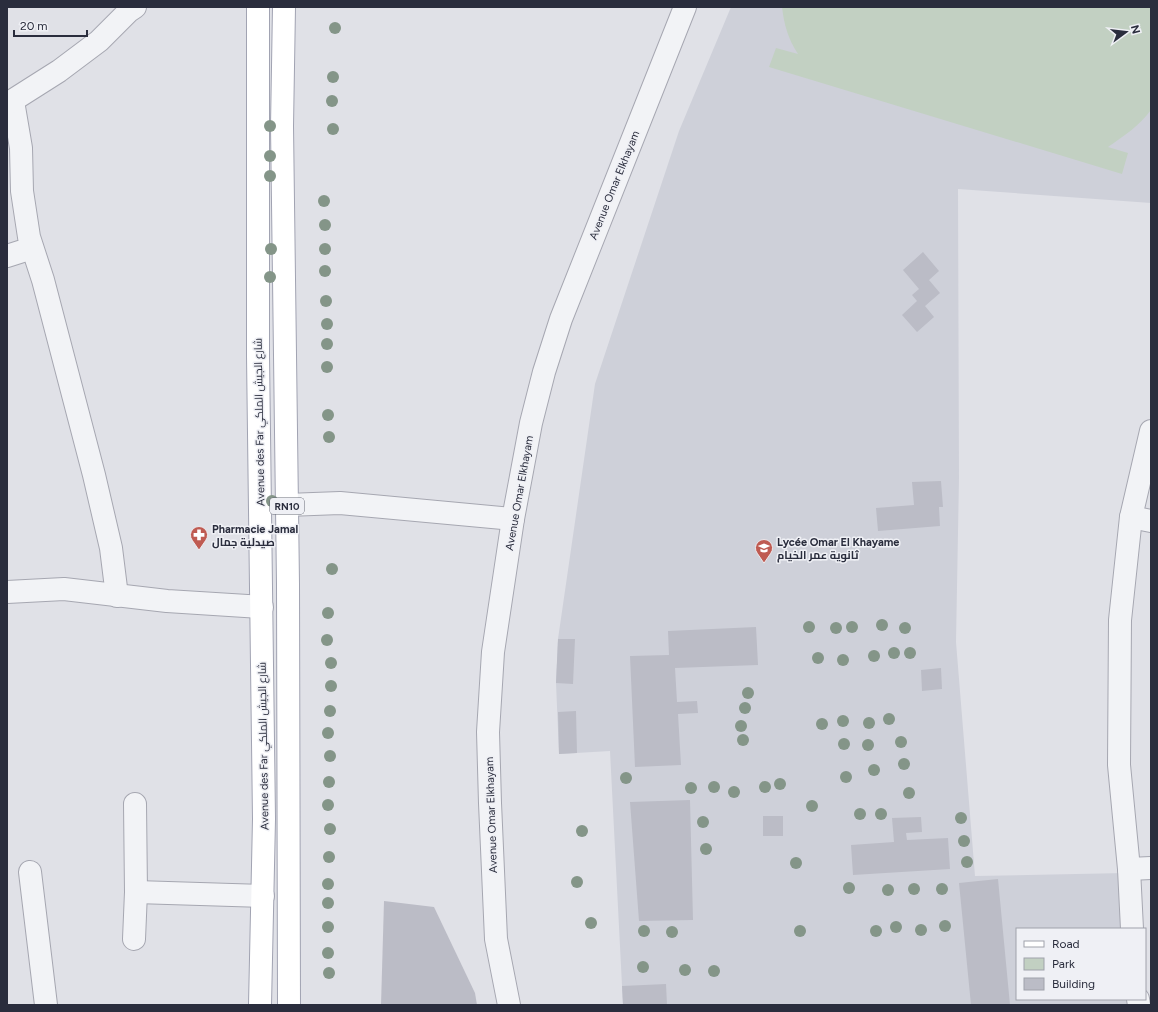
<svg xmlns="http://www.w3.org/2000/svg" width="1158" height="1012" font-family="Figtree,Cairo,sans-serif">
<rect width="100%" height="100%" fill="#e0e1e7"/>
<polygon fill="#ced0d9" points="731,7 1151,7 1151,203 958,189 959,478 956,642 975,876 1125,873 1127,929 1017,929 1017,999 1131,999 1132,1005 623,1005 610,751 559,754 556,683 558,639 595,384 679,131"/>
<path fill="#c2d0c2" d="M 782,7 L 1151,7 L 1151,110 C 1138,127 1125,135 1108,147 L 1128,153 L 1122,174 L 769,67 L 776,48 L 798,54 C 788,39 784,24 782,7 Z"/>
<g fill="#bbbcc6">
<polygon points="923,252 939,271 929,280 940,293 925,306 934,317 917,332 902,315 917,301 912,295 919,289 903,270"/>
<polygon points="941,481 943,507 939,507 940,526 878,531 876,508 914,505 912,482"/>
<polygon points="756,627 758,665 675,668 677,702 697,701 698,713 678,714 681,765 635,767 630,656 669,655 668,631"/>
<polygon points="558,639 575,639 573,684 556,683"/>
<polygon points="941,668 942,689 922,691 921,670"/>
<polygon points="576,711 577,753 559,754 558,712"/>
<polygon points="690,800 693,920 639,921 630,802"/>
<rect x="763" y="816" width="20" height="20"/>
<polygon points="921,817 922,832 906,833 907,840 948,838 950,869 853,875 851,845 894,842 892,818"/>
<polygon points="998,879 1010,1005 971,1005 959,883"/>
<polygon points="384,901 434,907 475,993 477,1005 381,1005"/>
<polygon points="666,984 667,1005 623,1005 622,986"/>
</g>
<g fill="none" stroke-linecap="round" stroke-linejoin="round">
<defs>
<g id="minor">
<polyline points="13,101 21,148 22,191 29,237 43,280 94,475 111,548 117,596"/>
<polyline points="7,104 59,71 99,41 129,11 135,7"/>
<polyline points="7,256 32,248"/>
<polyline points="287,505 340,503 513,519"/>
<polyline points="1131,517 1151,521"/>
<polyline points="7,592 64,589 167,601 262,607"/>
<polyline points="1129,869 1151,868"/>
<polyline points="30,872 46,1005"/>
<polyline points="136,892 263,896"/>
<polyline points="1132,929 1129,869 1119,765 1120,620 1131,517 1151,431"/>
<polyline points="134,939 136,892 135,804"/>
<polyline points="1138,999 1139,1005"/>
<polyline points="509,1005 496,939 490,803 488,732 493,652 513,519 531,423 544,372 561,319 685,7"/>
</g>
<g id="primary">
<polyline points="258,7 258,356 264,819 260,1005"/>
<polyline points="284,7 282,126 288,584 289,1005"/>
</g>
</defs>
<use href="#minor" stroke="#a6a7b1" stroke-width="24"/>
<use href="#primary" stroke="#a1a3b2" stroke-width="24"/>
<use href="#minor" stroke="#f2f3f6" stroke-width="22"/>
<use href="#primary" stroke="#fff" stroke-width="22"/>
</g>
<g fill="#849588">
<circle cx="335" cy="28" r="6"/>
<circle cx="333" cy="77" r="6"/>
<circle cx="332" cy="101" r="6"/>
<circle cx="270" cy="126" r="6"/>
<circle cx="333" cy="129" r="6"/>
<circle cx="270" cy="156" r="6"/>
<circle cx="270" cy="176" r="6"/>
<circle cx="324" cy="201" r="6"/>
<circle cx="325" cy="225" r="6"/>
<circle cx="271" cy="249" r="6"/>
<circle cx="325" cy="249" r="6"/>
<circle cx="325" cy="271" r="6"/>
<circle cx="270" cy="277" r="6"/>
<circle cx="326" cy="301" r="6"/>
<circle cx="327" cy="324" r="6"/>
<circle cx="327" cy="344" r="6"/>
<circle cx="327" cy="367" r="6"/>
<circle cx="328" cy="415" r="6"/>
<circle cx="329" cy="437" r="6"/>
<circle cx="272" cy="501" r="6"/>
<circle cx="332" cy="569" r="6"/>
<circle cx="328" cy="613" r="6"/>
<circle cx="882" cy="625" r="6"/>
<circle cx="809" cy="627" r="6"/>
<circle cx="852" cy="627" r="6"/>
<circle cx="836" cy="628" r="6"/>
<circle cx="905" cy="628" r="6"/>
<circle cx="327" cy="640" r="6"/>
<circle cx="894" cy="653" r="6"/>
<circle cx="910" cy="653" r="6"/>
<circle cx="874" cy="656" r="6"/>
<circle cx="818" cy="658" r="6"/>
<circle cx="843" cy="660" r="6"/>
<circle cx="331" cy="663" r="6"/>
<circle cx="331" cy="686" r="6"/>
<circle cx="748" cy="693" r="6"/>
<circle cx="745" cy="708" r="6"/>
<circle cx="330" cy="711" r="6"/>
<circle cx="889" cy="719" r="6"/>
<circle cx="843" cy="721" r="6"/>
<circle cx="869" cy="723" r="6"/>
<circle cx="822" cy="724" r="6"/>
<circle cx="741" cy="726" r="6"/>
<circle cx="328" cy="733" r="6"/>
<circle cx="743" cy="740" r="6"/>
<circle cx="901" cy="742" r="6"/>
<circle cx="844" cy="744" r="6"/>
<circle cx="868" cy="745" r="6"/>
<circle cx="330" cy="756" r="6"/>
<circle cx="904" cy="764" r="6"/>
<circle cx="874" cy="770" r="6"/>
<circle cx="846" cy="777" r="6"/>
<circle cx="626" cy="778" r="6"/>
<circle cx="329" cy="782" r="6"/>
<circle cx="780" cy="784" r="6"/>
<circle cx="714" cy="787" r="6"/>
<circle cx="765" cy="787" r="6"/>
<circle cx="691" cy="788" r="6"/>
<circle cx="734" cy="792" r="6"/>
<circle cx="909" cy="793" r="6"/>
<circle cx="328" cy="805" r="6"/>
<circle cx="812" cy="806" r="6"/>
<circle cx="860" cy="814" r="6"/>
<circle cx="881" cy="814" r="6"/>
<circle cx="961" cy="818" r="6"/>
<circle cx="703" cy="822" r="6"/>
<circle cx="330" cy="829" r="6"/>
<circle cx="582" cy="831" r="6"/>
<circle cx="964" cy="841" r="6"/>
<circle cx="706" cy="849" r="6"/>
<circle cx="329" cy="857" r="6"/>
<circle cx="967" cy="862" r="6"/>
<circle cx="796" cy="863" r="6"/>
<circle cx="577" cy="882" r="6"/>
<circle cx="328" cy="884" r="6"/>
<circle cx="849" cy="888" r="6"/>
<circle cx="914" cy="889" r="6"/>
<circle cx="942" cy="889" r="6"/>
<circle cx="888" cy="890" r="6"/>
<circle cx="328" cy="903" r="6"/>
<circle cx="591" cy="923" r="6"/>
<circle cx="945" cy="926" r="6"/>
<circle cx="328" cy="927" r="6"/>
<circle cx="896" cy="927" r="6"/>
<circle cx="921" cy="930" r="6"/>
<circle cx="644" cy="931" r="6"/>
<circle cx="800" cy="931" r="6"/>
<circle cx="876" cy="931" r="6"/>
<circle cx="672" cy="932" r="6"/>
<circle cx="328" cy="953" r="6"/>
<circle cx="643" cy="967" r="6"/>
<circle cx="685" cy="970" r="6"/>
<circle cx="714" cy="971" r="6"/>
<circle cx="329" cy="973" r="6"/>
</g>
<defs>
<symbol id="pharmacy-pin" viewBox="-11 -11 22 30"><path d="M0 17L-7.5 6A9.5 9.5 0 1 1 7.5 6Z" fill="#bf5b52" stroke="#eff0f5"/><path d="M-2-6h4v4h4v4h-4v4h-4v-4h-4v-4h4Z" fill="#fff"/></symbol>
<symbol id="school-pin" viewBox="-11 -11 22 30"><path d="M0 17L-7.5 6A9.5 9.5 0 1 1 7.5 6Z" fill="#bf5b52" stroke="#eff0f5"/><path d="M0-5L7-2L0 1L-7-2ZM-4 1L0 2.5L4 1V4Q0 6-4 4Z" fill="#fff"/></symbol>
</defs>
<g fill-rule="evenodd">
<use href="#pharmacy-pin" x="189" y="525" width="20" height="27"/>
<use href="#school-pin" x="754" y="538" width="20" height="27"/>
</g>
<g text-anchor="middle" stroke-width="3" stroke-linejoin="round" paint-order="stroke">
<rect fill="#eff0f5" stroke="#656874" stroke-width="1" x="270" y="498" width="34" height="16" rx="3"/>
<g font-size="10" font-weight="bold" fill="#2a2d3d">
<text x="287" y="510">RN10</text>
</g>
<g font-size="11" fill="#2a2d3d" stroke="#eff0f5">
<text transform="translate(614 185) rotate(-68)" y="4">Avenue Omar Elkhayam</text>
<text transform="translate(259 422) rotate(-91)" y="4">Avenue des Far شارع الجيش الملكي</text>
<text transform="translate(519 493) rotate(-80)" y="4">Avenue Omar Elkhayam</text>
<text transform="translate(263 746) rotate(-91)" y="4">Avenue des Far شارع الجيش الملكي</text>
<text transform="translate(491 815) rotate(-92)" y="4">Avenue Omar Elkhayam</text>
</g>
<g font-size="11" font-weight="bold" fill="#2a2d3d" stroke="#eff0f5" text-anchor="start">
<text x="212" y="533">Pharmacie Jamal<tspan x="212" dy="13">صيدلية جمال</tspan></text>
<text x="777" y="546">Lycée Omar El Khayame<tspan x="777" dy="13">ثانوية عمر الخيام</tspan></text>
</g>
</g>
<rect width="1158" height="1012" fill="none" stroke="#2a2d3d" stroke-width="16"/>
<rect x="1016" y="928" width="130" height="72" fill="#eff0f5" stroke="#a0a2ab"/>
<rect x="1024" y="941" width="20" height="6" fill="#ffffff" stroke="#a0a2ab"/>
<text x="1052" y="948" font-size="12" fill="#2a2d3d">Road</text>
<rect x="1024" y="958" width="20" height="12" fill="#c2d0c2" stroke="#a0a2ab"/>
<text x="1052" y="968" font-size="12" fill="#2a2d3d">Park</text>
<rect x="1024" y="978" width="20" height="12" fill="#bbbcc6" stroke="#a0a2ab"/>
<text x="1052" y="988" font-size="12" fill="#2a2d3d">Building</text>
<g transform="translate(1126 32) rotate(75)" stroke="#eff0f5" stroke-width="3" paint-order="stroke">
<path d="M0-3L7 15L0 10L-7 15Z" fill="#2a2d3d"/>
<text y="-6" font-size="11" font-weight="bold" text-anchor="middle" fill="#2a2d3d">N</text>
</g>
<path d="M14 30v6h73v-6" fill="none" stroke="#2a2d3d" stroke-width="2"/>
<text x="20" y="30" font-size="12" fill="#2a2d3d" stroke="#eff0f5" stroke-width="3" paint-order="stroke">20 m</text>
</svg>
